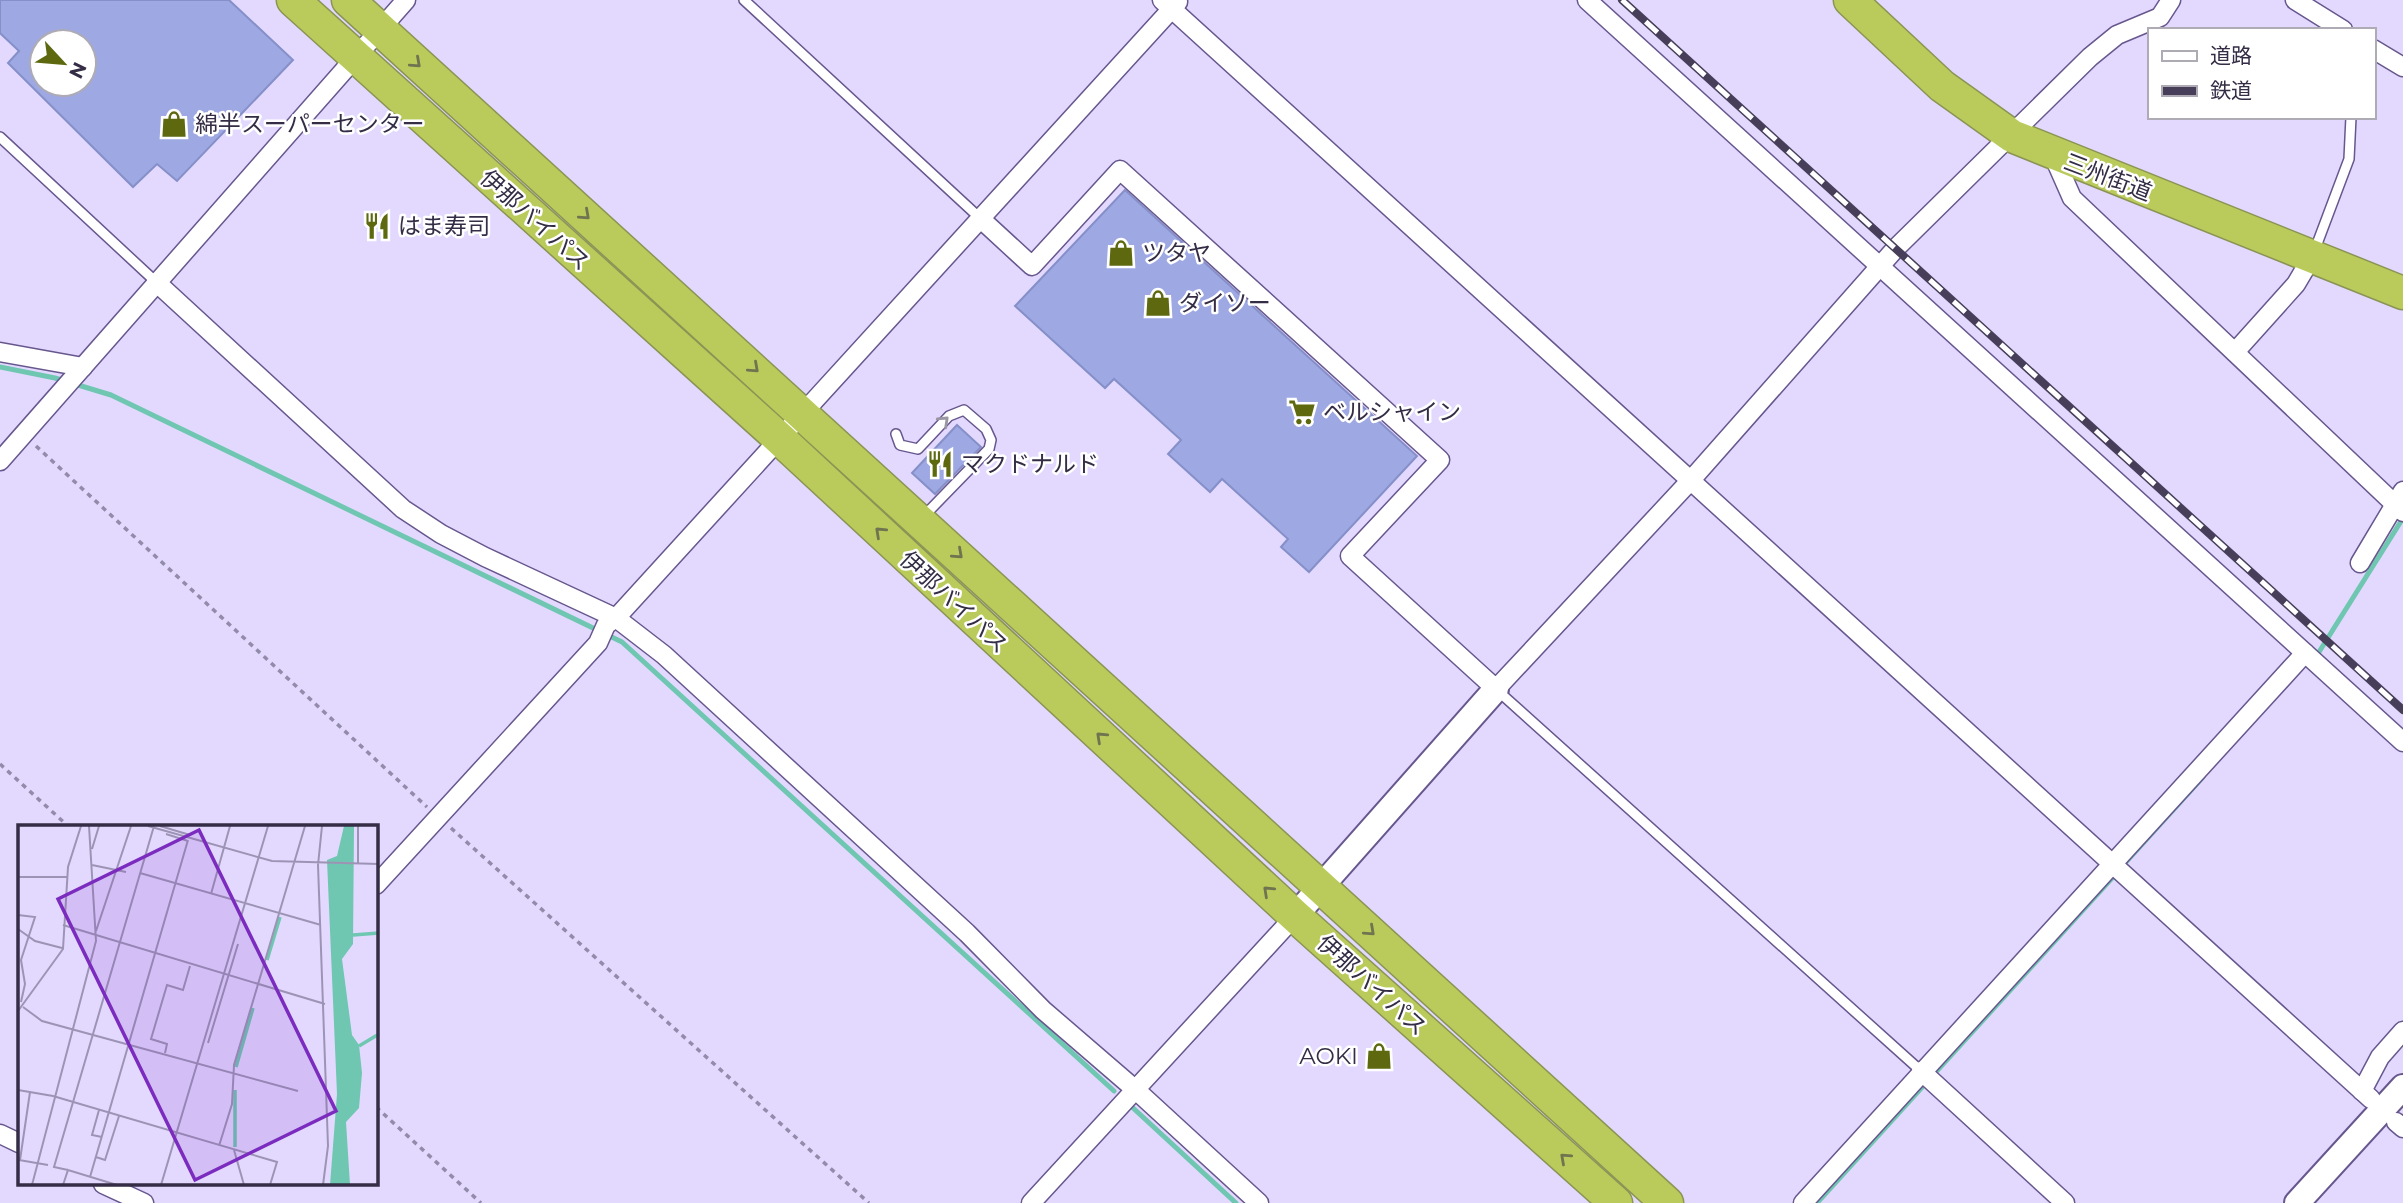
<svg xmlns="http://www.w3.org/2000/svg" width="2403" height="1203" font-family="Montserrat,'Noto Sans JP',sans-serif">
<rect width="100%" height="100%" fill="#e3d9ff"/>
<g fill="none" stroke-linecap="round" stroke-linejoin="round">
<g stroke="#6fc6b1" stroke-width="5">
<polyline points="0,367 55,378 111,395 622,642 1114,1091"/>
<polyline points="2319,652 2403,518"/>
<polyline points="2125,863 2203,777"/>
<polyline points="1132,1107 1236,1203"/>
<polyline points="1817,1203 2113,877"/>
</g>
</g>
<g fill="#9ea8e3" stroke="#858fc8" stroke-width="2" fill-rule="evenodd">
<path d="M 0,0 L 229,0 L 293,60 L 177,181 L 157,164 L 133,187 L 8,63 L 19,51 L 0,33 ZM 42,42 L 84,42 L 84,84 L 42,84 Z"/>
<polygon points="1125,190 1417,456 1309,572 1281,547 1288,539 1222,479 1210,492 1168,454 1181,440 1114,379 1105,388 1015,306"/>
<polygon points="957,425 981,447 935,494 912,473"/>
</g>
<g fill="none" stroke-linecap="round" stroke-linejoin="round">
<defs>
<g id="lane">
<polyline points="744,0 982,220"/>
<polyline points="0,137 156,282"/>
<polyline points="2314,252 2349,159 2351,117"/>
<polyline points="896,434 900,445 918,449 949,416 964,410 986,429 991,440 989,449 924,516"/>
<polyline points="1498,691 1921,1071"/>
</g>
<g id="street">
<polyline points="1162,0 2371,1099"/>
<polyline points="1587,0 2403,742"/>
<polyline points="2295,0 2343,30"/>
<polyline points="2373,49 2403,67"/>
<polyline points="2053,155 2072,198 2403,512"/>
<polyline points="982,220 1032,266 1120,170 1440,460 1350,556 1496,689 1691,480 1896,248 2090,57 2117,35 2160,17 2171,0"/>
<polyline points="156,282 403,509 441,534 485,557 616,618 664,655 967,933 1043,1010 1137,1091 1259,1203"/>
<polyline points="0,352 83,367"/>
<polyline points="2235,352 2296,284 2312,257"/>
<polyline points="0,461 406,0"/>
<polyline points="2360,563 2403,491"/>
<polyline points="376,885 598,643 606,625 616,618 1178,2"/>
<polyline points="1921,1071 2065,1203"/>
<polyline points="2362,1091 2380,1057 2403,1031"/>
<polyline points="2396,1122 2403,1128"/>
<polyline points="0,1134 19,1143"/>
<polyline points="103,1184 144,1203"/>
<polyline points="1031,1203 1295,916"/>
<polyline points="1803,1203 2305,653"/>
</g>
<g id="secondary">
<polyline points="1295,916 1496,689"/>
<polyline points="2297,1203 2403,1087"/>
</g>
<g id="highway">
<polyline points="293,0 780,439 1295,916 1616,1203"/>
<polyline points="348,0 1667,1203"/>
<polyline points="1850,0 1942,86 2012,136 2403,293"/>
</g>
</defs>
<use href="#lane" stroke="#67578d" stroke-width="12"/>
<use href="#street" stroke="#67578d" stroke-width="21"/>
<use href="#secondary" stroke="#67578d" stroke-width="28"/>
<use href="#highway" stroke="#8b9454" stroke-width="35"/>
<g stroke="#938baa" stroke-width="3.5" stroke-dasharray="5 5" stroke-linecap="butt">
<polyline points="36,446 427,807"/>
<polyline points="0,764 69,827"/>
<polyline points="451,828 869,1203"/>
<polyline points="376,1107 481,1203"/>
</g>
<use href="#lane" stroke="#fff" stroke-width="9"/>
<use href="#street" stroke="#fff" stroke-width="18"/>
<use href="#secondary" stroke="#fff" stroke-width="24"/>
<use href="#highway" stroke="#bacb5c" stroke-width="32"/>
<defs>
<polyline id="rail" points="1622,0 2403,710"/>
</defs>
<use href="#rail" stroke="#473f59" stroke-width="8"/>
<use href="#rail" stroke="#fff" stroke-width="5" stroke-dasharray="16" stroke-linecap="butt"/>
</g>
<defs><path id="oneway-chevron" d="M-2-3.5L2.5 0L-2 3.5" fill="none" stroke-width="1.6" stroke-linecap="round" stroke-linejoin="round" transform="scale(1.75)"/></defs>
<g stroke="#70744f">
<use href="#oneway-chevron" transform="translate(416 63) rotate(42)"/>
<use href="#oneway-chevron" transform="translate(585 215) rotate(42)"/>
<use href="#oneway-chevron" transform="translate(754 368) rotate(42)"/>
<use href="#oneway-chevron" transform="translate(880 532) rotate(-137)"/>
<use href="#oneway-chevron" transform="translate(958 554) rotate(42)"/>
<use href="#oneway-chevron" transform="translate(1101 737) rotate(-137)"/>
<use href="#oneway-chevron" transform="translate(1268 891) rotate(-137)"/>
<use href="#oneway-chevron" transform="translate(1370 931) rotate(42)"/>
<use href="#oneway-chevron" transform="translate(1565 1158) rotate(-138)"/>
</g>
<use stroke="#9a96a2" href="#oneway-chevron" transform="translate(944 421) rotate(-43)"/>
<defs>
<symbol id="shop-bare" viewBox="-9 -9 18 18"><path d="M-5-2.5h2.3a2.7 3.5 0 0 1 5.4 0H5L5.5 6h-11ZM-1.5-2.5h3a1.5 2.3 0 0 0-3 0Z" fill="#5e690f" stroke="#fff" stroke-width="2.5" paint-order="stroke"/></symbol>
<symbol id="restaurant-bare" viewBox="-9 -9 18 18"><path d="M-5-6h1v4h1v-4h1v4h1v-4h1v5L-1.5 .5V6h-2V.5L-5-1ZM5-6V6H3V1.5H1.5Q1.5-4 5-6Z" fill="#5e690f" stroke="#fff" stroke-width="2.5" paint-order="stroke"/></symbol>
<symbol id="supermarket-bare" viewBox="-9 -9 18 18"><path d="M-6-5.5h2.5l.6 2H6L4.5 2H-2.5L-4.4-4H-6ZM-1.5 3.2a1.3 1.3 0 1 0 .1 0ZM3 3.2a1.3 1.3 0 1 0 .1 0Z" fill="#5e690f" stroke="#fff" stroke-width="2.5" paint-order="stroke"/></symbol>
</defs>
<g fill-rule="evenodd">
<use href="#shop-bare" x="155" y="105" width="38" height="38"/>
<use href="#restaurant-bare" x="358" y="207" width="38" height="38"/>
<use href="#shop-bare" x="1102" y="234" width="38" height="38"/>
<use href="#shop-bare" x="1139" y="284" width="38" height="38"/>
<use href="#supermarket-bare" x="1283" y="393" width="38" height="38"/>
<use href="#restaurant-bare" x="921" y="445" width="38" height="38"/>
<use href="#shop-bare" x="1360" y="1037" width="38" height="38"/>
</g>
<g text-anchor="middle" stroke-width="5" stroke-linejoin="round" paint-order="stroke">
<g font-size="23" fill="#342d45" stroke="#fff" text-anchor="start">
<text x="195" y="132">綿半スーパーセンター</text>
<text x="398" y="234">はま寿司</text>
<text x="1142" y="261">ツタヤ</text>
<text x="1179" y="311">ダイソー</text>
<text x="1323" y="420">ベルシャイン</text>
<text x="961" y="472">マクドナルド</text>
<text x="1358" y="1064" text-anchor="end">AOKI</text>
</g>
<g font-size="23" fill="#342d45" stroke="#fff">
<text transform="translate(2108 177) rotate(21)" y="8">三州街道</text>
<text transform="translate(535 220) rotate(42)" y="8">伊那バイパス</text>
<text transform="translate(954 602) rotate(43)" y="8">伊那バイパス</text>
<text transform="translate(1372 985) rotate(42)" y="8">伊那バイパス</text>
</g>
</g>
<g transform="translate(18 825)">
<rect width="360" height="360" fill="#e3d9ff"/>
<path d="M 326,1 L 336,1 L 335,119 L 324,134 L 334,210 L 341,220 L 344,248 L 341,283 L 328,297 L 332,360 L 312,360 L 319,269 L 309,35 L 319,31 Z" fill="#6fc6b1"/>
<path fill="none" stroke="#6fc6b1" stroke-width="3.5" d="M 335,110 L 361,108M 249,135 L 262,92M 341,221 L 361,209M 218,242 L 235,183M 217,265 L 217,322"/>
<path fill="none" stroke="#9d94b5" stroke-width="2" d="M 130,1 L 254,36 L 361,39M 142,1 L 172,10M 304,1 L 300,40 L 310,321 L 305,360M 340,1 L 340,38M 148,9 L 170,16M 74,24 L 81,1M 74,40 L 108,47M 122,48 L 303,100M 0,52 L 49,52M 193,69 L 212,1M 0,90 L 17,92 L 3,135 L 7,159 L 3,177M 45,100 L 307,179M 0,104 L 17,116 L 44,123M 78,106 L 113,1M 5,182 L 24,196 L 280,266M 0,186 L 45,124 L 50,42 L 63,1M 190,218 L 220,119M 147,228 L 149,219 L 133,214 L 149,160 L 165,165 L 172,141M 0,265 L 35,271 L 259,337 L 252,360M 81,285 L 74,310 L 84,312M 201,321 L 214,279 L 216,240 L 287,1M 216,325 L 226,360M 78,332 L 87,335 L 101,291M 1,335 L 30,340M 2,335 L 12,267M 50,345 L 36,342 L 136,1M 72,352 L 170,15M 14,360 L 78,116 L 71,1M 45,360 L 50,345 L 99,360M 143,360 L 250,1"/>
<path fill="#7b2cbf" fill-opacity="0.15" stroke="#7b2cbf" stroke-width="3.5" d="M 181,5 L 318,286 L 177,355 L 40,74 Z"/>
<rect width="360" height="360" fill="none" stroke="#342d45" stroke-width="3.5"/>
</g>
<rect x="2148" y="28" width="228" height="91" fill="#ffffff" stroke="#aeabb5" stroke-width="2"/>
<rect x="2162" y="51" width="35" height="10" fill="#ffffff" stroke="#aeabb5" stroke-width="2"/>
<text x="2210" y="63" font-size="21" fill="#342d45">道路</text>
<rect x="2162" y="86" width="35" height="10" fill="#473f59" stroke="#aeabb5" stroke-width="2"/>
<text x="2210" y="98" font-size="21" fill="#342d45">鉄道</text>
<g transform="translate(63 63) rotate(116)"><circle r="33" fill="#ffffff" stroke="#aeabb5" stroke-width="2"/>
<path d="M0-5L12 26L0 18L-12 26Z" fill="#5e690f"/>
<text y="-10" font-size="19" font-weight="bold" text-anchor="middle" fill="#342d45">N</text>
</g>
</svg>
